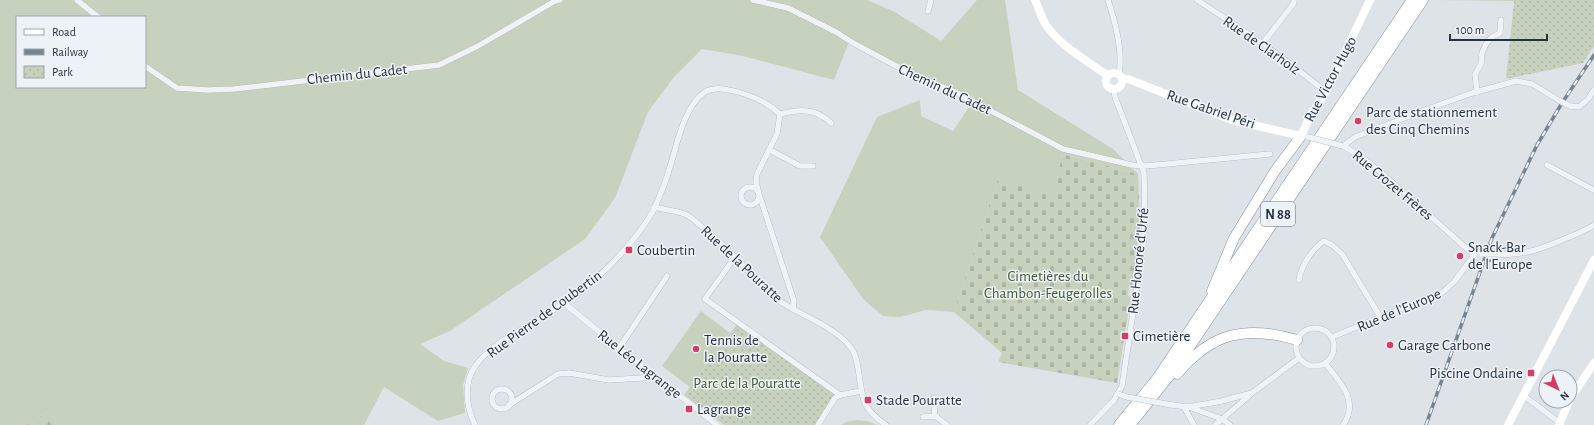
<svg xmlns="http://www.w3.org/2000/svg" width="1594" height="425" font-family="'Alegreya Sans',sans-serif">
<defs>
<pattern id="forest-firs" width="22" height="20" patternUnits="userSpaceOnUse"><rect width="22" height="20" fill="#c6d2be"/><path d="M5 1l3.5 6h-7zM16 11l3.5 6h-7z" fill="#aab5a4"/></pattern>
<pattern id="cemetery-stones" width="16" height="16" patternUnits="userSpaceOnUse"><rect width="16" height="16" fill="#c6d2be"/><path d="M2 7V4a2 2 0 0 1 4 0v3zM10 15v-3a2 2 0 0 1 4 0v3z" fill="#aab5a4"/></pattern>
<pattern id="park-dots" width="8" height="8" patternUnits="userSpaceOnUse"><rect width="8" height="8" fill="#c6d2be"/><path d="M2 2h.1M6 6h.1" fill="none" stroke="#aab5a4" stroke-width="1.8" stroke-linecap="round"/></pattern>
</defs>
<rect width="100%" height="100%" fill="#dee3e8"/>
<g fill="#c6d2be" fill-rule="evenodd">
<path d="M 0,0 L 867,0 L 895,12 L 941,41 L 977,0 L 1005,0 L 1018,90 L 1113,149 L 1138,174 L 1062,154 L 1054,198 L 998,179 L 954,312 L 926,310 L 900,317 L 883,316 L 863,299 L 820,237 L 877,117 L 920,100 L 921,116 L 953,131 L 975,98 L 920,76 L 849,42 L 834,80 L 743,56 L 702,49 L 674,77 L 648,112 L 615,198 L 585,239 L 450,331 L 420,344 L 444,361 L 468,368 L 463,385 L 465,413 L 438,421 L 384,387 L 364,425 L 60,425 L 48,412 L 27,425 L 0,425 ZM 17,17 L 145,17 L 145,87 L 17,87 Z"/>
<polygon points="701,311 730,333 690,387 662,366"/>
<polygon points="857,420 867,421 877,425 841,425 846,422"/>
</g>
<polygon fill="url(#forest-firs)" points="48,412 60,425 27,425"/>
<polygon fill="url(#cemetery-stones)" points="1062,154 1138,174 1140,225 1132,287 1129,289 1128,296 1131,297 1117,383 998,362 1002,353 954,312 998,179 1054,197"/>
<g fill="url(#park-dots)">
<polygon points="1436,0 1594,0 1594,46 1583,63 1506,79 1514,1"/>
<polygon points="737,324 835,394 815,425 724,425 684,395"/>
</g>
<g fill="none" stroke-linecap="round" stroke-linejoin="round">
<defs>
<g id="street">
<polyline points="77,0 98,17"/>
<polyline points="753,0 788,8 836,32 853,43 913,75 955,92 1063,149 1132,165 1146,166 1270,154"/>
<path d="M 1108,0 C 1115,21 1123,52 1119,75"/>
<path d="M 1197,0 C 1242,29 1285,58 1326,92"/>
<polyline points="928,11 931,0"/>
<polyline points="1263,43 1294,3 1294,0"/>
<polyline points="145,66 177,88 208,90 234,89 439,65 478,46 555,1 560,0"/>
<polyline points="1477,92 1475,74 1481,64 1482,53 1486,44 1492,37 1500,33 1501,20"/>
<polyline points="1570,106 1579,107 1588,99 1594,90"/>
<polyline points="770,150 800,166 813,166"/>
<polyline points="1547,165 1594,190"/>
<circle cx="750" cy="196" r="9"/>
<path d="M 654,207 C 665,210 678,211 687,215 C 692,218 697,223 701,226 C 713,236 725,246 735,257 C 749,271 761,289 778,300 C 799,315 840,328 853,351 C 856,356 857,363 858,368 C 863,398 860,407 886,425"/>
<path d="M 1498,254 C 1524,257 1551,245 1574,235 C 1581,232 1588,229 1594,225"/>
<polyline points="1474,255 1384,175 1361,156 1343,146 1355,137 1417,113 1469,94 1516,81 1532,84 1560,101"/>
<polyline points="735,257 705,299 840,395"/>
<path d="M 1299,280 C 1301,266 1312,249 1324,241 L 1332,245 L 1342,254 L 1381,318"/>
<polyline points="564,303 619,348 717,425"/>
<path d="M 793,309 L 794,301 L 759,194 L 756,182 L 757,174 L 777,134 L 780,114 C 799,109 816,108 831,123"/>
<circle cx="1315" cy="347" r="19"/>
<polyline points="1332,337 1443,292 1454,282 1474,255"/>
<polyline points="619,348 667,276"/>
<path d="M 1325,363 C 1340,382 1360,401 1343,425"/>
<circle cx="502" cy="399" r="10"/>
<polyline points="1523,395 1560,423"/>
<polyline points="933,398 935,416 947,425"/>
<polyline points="509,405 558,374 569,373 609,380 657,377"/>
<polyline points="1172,405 1188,407 1222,401 1252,393 1299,358"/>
<polyline points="1184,407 1194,425"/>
<polyline points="1189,407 1222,419 1230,425"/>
<polyline points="923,417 935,416"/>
<path d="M 475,425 C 466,407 463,382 476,365 C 489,347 512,335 531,324 C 561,305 593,285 617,258 C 631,243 646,225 655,207 C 660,195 666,182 669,170 C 677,146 683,107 705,92 C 715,86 728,90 738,92 C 754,97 767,102 780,114"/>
<polyline points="818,425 835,398 840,395 861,391"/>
<polyline points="1090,425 1114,400 1122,386 1143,246 1145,220 1144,173 1115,97 1114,89"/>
<polyline points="1215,425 1250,395"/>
</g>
<g id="highway">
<polyline points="1212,291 1234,238 1275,171 1301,136"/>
<path d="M 1177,374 C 1212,332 1246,325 1297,340"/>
<polyline points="1119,425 1156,380 1412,0"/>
<polyline points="1130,425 1174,370 1423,0"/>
</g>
</defs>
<use href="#street" stroke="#a3aab2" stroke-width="6"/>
<use href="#highway" stroke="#85929f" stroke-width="11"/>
<use href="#street" stroke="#f0f3f6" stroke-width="5.5"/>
<g stroke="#fff" stroke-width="8">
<path d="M 1035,0 C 1039,8 1041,18 1046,25 C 1062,48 1087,60 1108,76"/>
<circle cx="1114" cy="81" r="8"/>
<polyline points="1122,79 1128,79 1232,120 1301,136 1311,114 1326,92 1370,0"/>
<polyline points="1570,399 1594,363"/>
<polyline points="1508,425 1594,260"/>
<polyline points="1559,425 1569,401"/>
</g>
<use href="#highway" stroke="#fff" stroke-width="10"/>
<defs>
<polyline id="rail" points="1426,425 1492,238 1537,145 1562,103 1594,55"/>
</defs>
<use href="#rail" stroke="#778492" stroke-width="3.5"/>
<use href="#rail" stroke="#edf2f6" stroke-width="2" stroke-dasharray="6" stroke-linecap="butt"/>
<defs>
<g id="street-bridge">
<polyline points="1560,101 1570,106"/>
<polyline points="1308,137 1343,146"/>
<polyline points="1482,254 1498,254"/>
<polyline points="1118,394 1127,397 1172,405"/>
</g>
</defs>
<use href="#street-bridge" stroke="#a3aab2" stroke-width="6" stroke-linecap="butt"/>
<use href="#street-bridge" stroke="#f0f3f6" stroke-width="5.5"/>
</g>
<g fill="#d23e66" stroke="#edf2f6" stroke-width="1.5">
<circle cx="1358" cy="121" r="4"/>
<rect x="625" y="246" width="8" height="8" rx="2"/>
<circle cx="1460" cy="256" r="4"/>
<rect x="1121" y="332" width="8" height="8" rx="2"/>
<circle cx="1390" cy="345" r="4"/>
<circle cx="696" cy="349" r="4"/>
<rect x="1527" y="369" width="8" height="8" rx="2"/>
<rect x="864" y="396" width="8" height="8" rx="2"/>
<rect x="685" y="405" width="8" height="8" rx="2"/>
</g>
<g text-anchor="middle" stroke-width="3" stroke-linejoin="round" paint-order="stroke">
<rect fill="#edf2f6" stroke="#626c76" stroke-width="1" x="1261" y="202" width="34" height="24" rx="3"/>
<g font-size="14" font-weight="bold" fill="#26323f">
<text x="1278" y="219">N 88</text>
</g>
<g font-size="15" fill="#26323f" stroke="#edf2f6">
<text transform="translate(1262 45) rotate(35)" y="5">Rue de Clarholz</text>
<text transform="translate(357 74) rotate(-6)" y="5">Chemin du Cadet</text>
<text transform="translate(1330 79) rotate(-62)" y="5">Rue Victor Hugo</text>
<text transform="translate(945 89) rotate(25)" y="5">Chemin du Cadet</text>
<text transform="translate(1211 109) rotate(19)" y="5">Rue Gabriel Péri</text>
<text transform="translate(1393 185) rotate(40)" y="5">Rue Crozet Frères</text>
<text transform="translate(1138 261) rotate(-84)" y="5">Rue Honoré d'Urfé</text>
<text transform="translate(742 264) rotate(43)" y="5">Rue de la Pouratte</text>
<text transform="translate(1399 310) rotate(-23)" y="5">Rue de l'Europe</text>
<text transform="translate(544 314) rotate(-36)" y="5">Rue Pierre de Coubertin</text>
<text transform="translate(640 364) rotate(38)" y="5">Rue Léo Lagrange</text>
</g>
<g font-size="15" fill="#26323f" stroke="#edf2f6" text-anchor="start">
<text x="1366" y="117">Parc de stationnement<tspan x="1366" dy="17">des Cinq Chemins</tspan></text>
<text x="1468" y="252">Snack-Bar<tspan x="1468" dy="17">de l'Europe</tspan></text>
<text x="637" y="255">Coubertin</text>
<text x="1133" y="341">Cimetière</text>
<text x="704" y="345">Tennis de<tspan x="704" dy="17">la Pouratte</tspan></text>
<text x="1398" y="350">Garage Carbone</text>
<text x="1523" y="378" text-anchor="end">Piscine Ondaine</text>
<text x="876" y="405">Stade Pouratte</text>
<text x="697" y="414">Lagrange</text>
</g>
<g font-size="15" fill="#405b33" stroke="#edf2f6">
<text x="1048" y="281">Cimetières du<tspan x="1048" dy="17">Chambon-Feugerolles</tspan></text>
<text x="747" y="388">Parc de la Pouratte</text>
</g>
</g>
<rect x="16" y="16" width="130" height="72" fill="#edf2f6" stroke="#9da5ad"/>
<rect x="24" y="29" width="20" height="6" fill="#ffffff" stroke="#9da5ad"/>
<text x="52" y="36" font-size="12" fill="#26323f">Road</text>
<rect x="24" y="49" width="20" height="6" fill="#778492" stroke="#9da5ad"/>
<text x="52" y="56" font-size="12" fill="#26323f">Railway</text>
<rect x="24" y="66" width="20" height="12" fill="url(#park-dots)" stroke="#9da5ad"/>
<text x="52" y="76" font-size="12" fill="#26323f">Park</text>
<g transform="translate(1558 389) rotate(137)"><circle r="19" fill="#edf2f6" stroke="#9da5ad"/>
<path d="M0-3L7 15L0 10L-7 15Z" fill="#d23e66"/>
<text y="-6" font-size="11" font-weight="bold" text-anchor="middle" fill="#26323f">N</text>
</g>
<path d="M1450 34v6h97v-6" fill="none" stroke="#26323f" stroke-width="2"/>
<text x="1456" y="34" font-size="12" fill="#26323f" stroke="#edf2f6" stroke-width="3" paint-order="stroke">100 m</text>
</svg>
